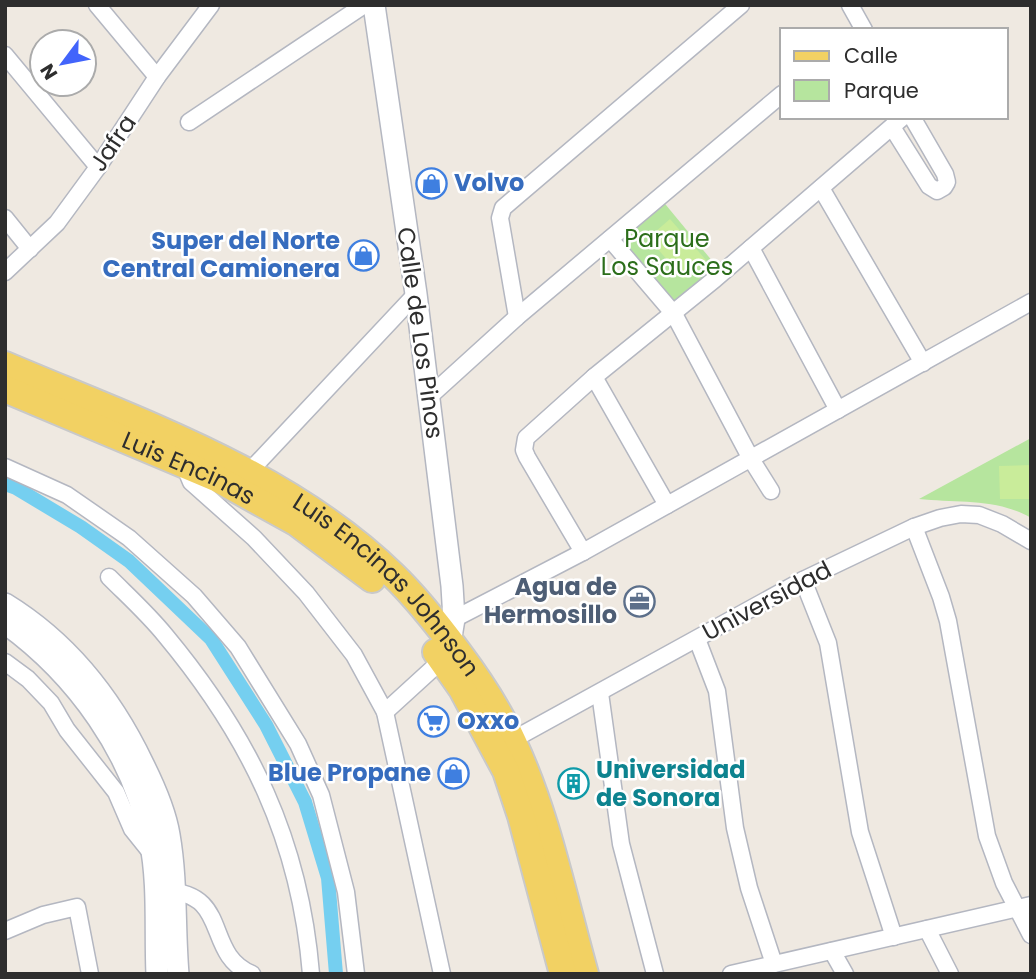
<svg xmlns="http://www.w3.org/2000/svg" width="1036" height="979" font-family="Poppins,sans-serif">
<rect width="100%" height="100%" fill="#efe9e1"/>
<g fill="#b6e59e">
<polygon points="661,199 718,268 673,306 616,237"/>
<path d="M 1031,438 L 1031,518 C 997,498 957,503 919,499 Z"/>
</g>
<g fill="#c9ec9a">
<polygon points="670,219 706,260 684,279 648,238"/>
<polygon points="1031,465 1031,499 1000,499 999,466"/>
</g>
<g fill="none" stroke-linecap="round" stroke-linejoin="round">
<polyline stroke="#75cff0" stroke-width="14" points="5,484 16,488 81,527 129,561 211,639 266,725 305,802 328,878 336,974"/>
<defs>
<g id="minor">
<polyline points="97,5 157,77"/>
<polyline points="850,5 864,30"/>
<polyline points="5,55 98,167"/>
<polyline points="189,122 364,5"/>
<polyline points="892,127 929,186 937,191 944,187 947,182 945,174 912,117"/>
<polyline points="821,188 923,363"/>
<polyline points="5,218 30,249"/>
<polyline points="610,239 674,314 751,459 771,491"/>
<polyline points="751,248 838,410"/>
<polyline points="5,272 57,223 98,167 157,77 211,5"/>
<polyline points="517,317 500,218 503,208 741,5"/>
<polyline points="594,377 667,505"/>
<polyline points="430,396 517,317 782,94"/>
<polyline points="184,465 191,482 254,538 306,593 354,655 385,712 442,974"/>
<polyline points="5,467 67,495 129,538 194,596 238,647 298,744 321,795 346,892 356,974"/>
<polyline points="248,473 416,294"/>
<polyline points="914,527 941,597 948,621 987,836 1004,883 1031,935"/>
<polyline points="583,552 527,457 524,450 526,438 594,377 715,279 903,117"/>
<path d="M 109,577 C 128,596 148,614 165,635 C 250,737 300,840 311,974"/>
<polyline points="803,580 828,643 860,832 894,937"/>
<polyline points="454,619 583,552 1031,302"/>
<polyline points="697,639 717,691 735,828 749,888 774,964"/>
<polyline points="5,662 28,679 51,703 67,730 116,792 132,829 152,854"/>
<polyline points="600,693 621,844 655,974"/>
<polyline points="385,712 442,660"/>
<polyline points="507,743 803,580 914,527 940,518 961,514 979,515 1002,524 1031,541"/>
<path d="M 165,891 C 232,893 203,954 252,974"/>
<polyline points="927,929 950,974"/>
<polyline points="5,931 43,915 77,907 90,974"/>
<polyline points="832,951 845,974"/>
<polyline points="731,974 1031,905"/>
</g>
<g id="tertiary">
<polyline points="374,5 416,294 452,586 454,619 449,649"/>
<path d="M 5,604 C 67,642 112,699 143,764 C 154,786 165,810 169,835 C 177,881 174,927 178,974"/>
<path d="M 5,623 C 76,674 134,754 150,840 C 159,883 155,930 157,974"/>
</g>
<g id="primary">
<path id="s1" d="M 5,365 C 139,422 287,472 393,575 C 417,598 438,625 458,652 C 479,680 499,710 513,742 C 547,815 563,896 585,974"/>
<path id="s2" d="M 5,389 L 216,478 L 297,523 L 372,579"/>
<polyline points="436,652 462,689 506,771 521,816 563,974"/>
</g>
</defs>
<use href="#minor" stroke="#b4b7c1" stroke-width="19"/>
<use href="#tertiary" stroke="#b4b7c1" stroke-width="24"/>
<use href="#primary" stroke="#c9c9c9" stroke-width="30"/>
<use href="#minor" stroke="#fff" stroke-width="16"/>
<use href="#tertiary" stroke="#fff" stroke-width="21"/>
<use href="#primary" stroke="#f2d163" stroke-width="26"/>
</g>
<defs>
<symbol id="shop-ring" viewBox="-11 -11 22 22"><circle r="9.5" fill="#fff" stroke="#3f7fe0" stroke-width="1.5"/><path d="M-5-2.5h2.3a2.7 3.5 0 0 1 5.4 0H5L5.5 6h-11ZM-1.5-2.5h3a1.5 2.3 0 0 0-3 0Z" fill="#3f7fe0"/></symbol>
<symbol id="office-ring" viewBox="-11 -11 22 22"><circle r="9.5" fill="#fff" stroke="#5c6f8a" stroke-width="1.5"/><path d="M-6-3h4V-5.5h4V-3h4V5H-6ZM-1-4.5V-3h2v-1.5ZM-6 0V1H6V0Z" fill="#5c6f8a"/></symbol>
<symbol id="supermarket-ring" viewBox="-11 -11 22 22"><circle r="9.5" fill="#fff" stroke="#3f7fe0" stroke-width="1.5"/><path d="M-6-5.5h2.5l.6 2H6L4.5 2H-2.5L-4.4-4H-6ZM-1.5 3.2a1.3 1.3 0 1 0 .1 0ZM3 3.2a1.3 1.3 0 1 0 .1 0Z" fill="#3f7fe0"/></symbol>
<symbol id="building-ring" viewBox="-11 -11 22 22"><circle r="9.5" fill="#fff" stroke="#0f9aa8" stroke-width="1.5"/><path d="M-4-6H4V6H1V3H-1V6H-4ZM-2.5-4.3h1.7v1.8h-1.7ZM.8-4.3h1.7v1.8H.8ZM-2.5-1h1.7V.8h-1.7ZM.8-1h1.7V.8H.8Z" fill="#0f9aa8"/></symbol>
</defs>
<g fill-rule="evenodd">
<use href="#shop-ring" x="414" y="166" width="35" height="35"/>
<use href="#shop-ring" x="346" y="238" width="35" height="35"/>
<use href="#office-ring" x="622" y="584" width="35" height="35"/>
<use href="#supermarket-ring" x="416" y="704" width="35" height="35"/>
<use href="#shop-ring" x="436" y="756" width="35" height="35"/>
<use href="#building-ring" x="556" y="766" width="35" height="35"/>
</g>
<g text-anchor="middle" stroke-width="5" stroke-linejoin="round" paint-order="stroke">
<g font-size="24" fill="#2e2e2e" stroke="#fff">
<text transform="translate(113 143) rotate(-56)" y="8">Jafra</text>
<text transform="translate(420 333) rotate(82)" y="8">Calle de Los Pinos</text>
<text dy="8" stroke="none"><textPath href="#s2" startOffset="200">Luis Encinas</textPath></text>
<text dy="8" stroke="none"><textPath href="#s1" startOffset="446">Luis Encinas Johnson</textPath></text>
<text transform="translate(767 601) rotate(-28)" y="8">Universidad</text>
</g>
<g font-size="24" font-weight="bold" fill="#366cbe" stroke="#fff" text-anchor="start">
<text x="454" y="191">Volvo</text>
<text x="340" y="249" text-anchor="end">Super del Norte<tspan x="340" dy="28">Central Camionera</tspan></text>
<text x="457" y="729">Oxxo</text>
<text x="431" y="781" text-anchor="end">Blue Propane</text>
</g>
<g font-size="24" fill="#2c6e1b" stroke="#fff">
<text x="667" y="247">Parque<tspan x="667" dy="28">Los Sauces</tspan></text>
</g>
<g font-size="24" font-weight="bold" fill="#4e5e75" stroke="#fff" text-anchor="end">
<text x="617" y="595">Agua de<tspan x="617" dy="28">Hermosillo</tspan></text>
</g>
<g font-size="24" font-weight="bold" fill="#0d838f" stroke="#fff" text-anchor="start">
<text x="596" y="778">Universidad<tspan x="596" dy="28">de Sonora</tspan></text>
</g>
</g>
<rect width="1036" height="979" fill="none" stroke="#2e2e2e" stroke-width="14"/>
<rect x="780" y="28" width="228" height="91" fill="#ffffff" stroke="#ababab" stroke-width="2"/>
<rect x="794" y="51" width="35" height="10" fill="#f2d163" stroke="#ababab" stroke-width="2"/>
<text x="844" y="63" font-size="21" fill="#2e2e2e">Calle</text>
<rect x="794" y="80" width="35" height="21" fill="#b6e59e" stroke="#ababab" stroke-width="2"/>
<text x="844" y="98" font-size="21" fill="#2e2e2e">Parque</text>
<g transform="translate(63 63) rotate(238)"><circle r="33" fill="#ffffff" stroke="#ababab" stroke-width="2"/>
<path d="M0-5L12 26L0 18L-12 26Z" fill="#4264fb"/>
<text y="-10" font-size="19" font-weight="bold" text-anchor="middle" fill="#2e2e2e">N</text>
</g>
</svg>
